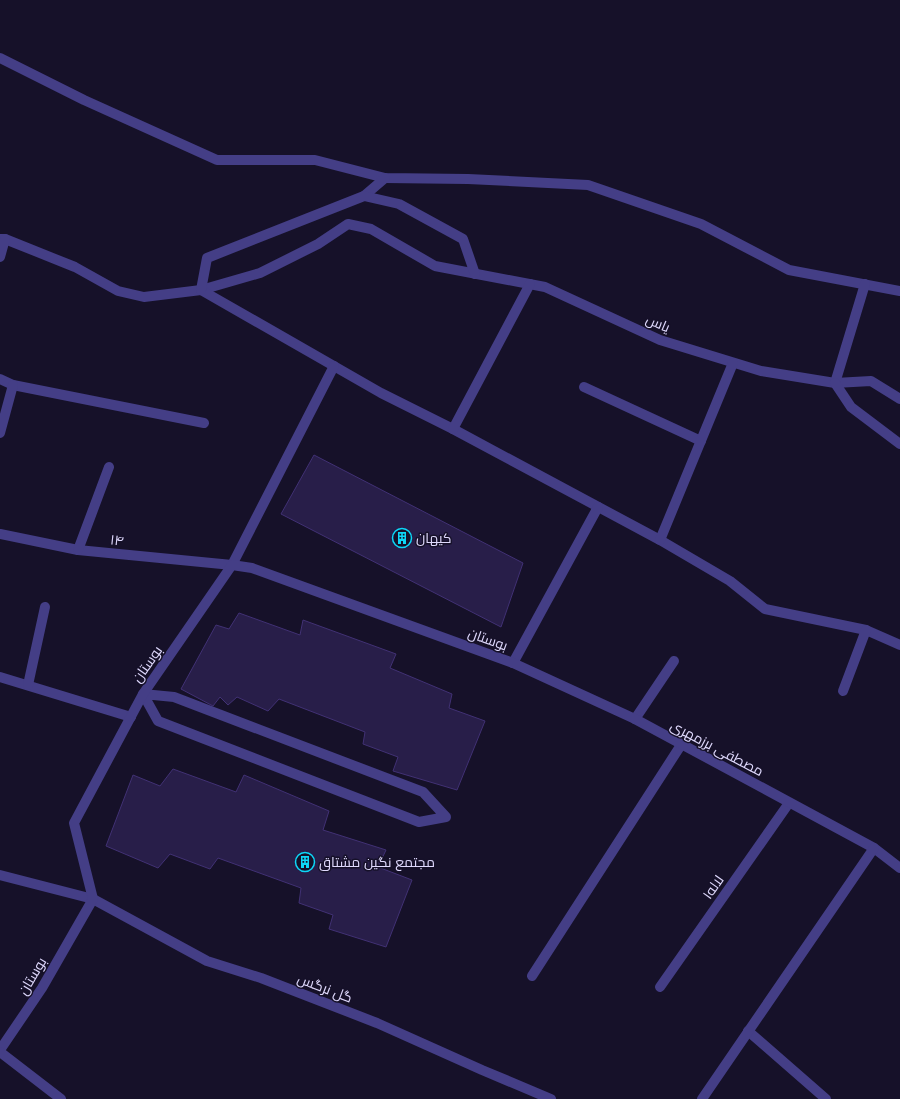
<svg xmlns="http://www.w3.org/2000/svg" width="900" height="1099" font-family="'Noto Sans',Cairo,sans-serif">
<rect width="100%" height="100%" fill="#161129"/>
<g fill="#281e49" stroke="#413174">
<polygon points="314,455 523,563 501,627 281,514"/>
<polygon points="239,613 300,635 303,620 396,654 390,668 452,694 449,708 485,721 457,790 393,771 398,757 363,744 365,732 279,699 268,711 237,697 228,705 220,697 213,706 181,689 216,625 229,629"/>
<polygon points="173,769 236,792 244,775 329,811 323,830 386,850 378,867 412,880 386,947 329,929 333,915 299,903 301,888 218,858 210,869 170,854 158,868 106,846 133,775 160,786"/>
</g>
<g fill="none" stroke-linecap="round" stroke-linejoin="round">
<g stroke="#443e86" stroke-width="10">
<polyline points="0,58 84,100 217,160 315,160 385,178 468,179 588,185 701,224 789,270 900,291"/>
<polyline points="364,196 385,178"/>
<polyline points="0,239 5,239 75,267 118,291 144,297 201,290 260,273 318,244 348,224 371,229 435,266 545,287 660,340 761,371 835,383 871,381 900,399"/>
<polyline points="0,257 5,239"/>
<polyline points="201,290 381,393 453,429 660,540 730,581 765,609 866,630 900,645"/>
<polyline points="201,290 207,258 364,196 399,204 463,239 475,274"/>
<polyline points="0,379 13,385 204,423"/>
<polyline points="835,383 865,284"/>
<polyline points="835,383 851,407 900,444"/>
<polyline points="584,387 701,441"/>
<polyline points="453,429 530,284"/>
<polyline points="0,433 13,385"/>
<polyline points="0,534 78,550 232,565 334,366"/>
<polyline points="660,540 733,363"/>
<polyline points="78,550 109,467"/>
<polyline points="513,663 598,507"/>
<polyline points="0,677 131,717"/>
<polyline points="28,685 45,607"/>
<polyline points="843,691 866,630"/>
<polygon points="143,694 174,697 423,792 446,817 419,822 158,721"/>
<polyline points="635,719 674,661"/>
<polyline points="0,875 93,899 207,961 261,978 377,1023 482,1070 551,1099"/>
<polyline points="532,976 681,745"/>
<polyline points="660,987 789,803"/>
<polyline points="748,1031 826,1099"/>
<polyline points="0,1050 42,988 93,899 74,823 143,694 232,565 252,568 513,663 635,719 874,848 900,868"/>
<polyline points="0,1052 61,1099"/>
<polyline points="702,1099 874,848"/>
</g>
</g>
<defs>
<symbol id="building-ring" viewBox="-11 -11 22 22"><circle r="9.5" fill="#161129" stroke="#0dd7f7" stroke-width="1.5"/><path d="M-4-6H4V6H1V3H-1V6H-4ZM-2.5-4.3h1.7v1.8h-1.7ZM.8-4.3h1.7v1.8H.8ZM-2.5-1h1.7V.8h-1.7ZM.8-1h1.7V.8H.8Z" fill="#0dd7f7"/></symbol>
</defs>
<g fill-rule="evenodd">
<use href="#building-ring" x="391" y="527" width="22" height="22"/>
<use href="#building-ring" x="294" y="851" width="22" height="22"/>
</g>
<g text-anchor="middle" stroke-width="3" stroke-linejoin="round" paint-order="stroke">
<g font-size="14" fill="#e0dafe" stroke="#161129">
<text transform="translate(658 323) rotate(23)" y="5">یاس</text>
<text transform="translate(117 540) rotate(6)" y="5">۱۴</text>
<text transform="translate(488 639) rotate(20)" y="5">بوستان</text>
<text transform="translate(147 664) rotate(-55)" y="5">بوستان</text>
<text transform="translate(717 748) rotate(28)" y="5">مصطفی برزمهری</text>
<text transform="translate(713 887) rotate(-55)" y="5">لاله۱</text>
<text transform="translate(32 976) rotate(-59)" y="5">بوستان</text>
<text transform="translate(325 988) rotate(21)" y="5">گل نرگس</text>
</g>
<g font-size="14" fill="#e0dafe" stroke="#161129" text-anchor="start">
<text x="416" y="543">کیهان</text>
<text x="319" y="867">مجتمع نگین مشتاق</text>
</g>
</g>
</svg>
